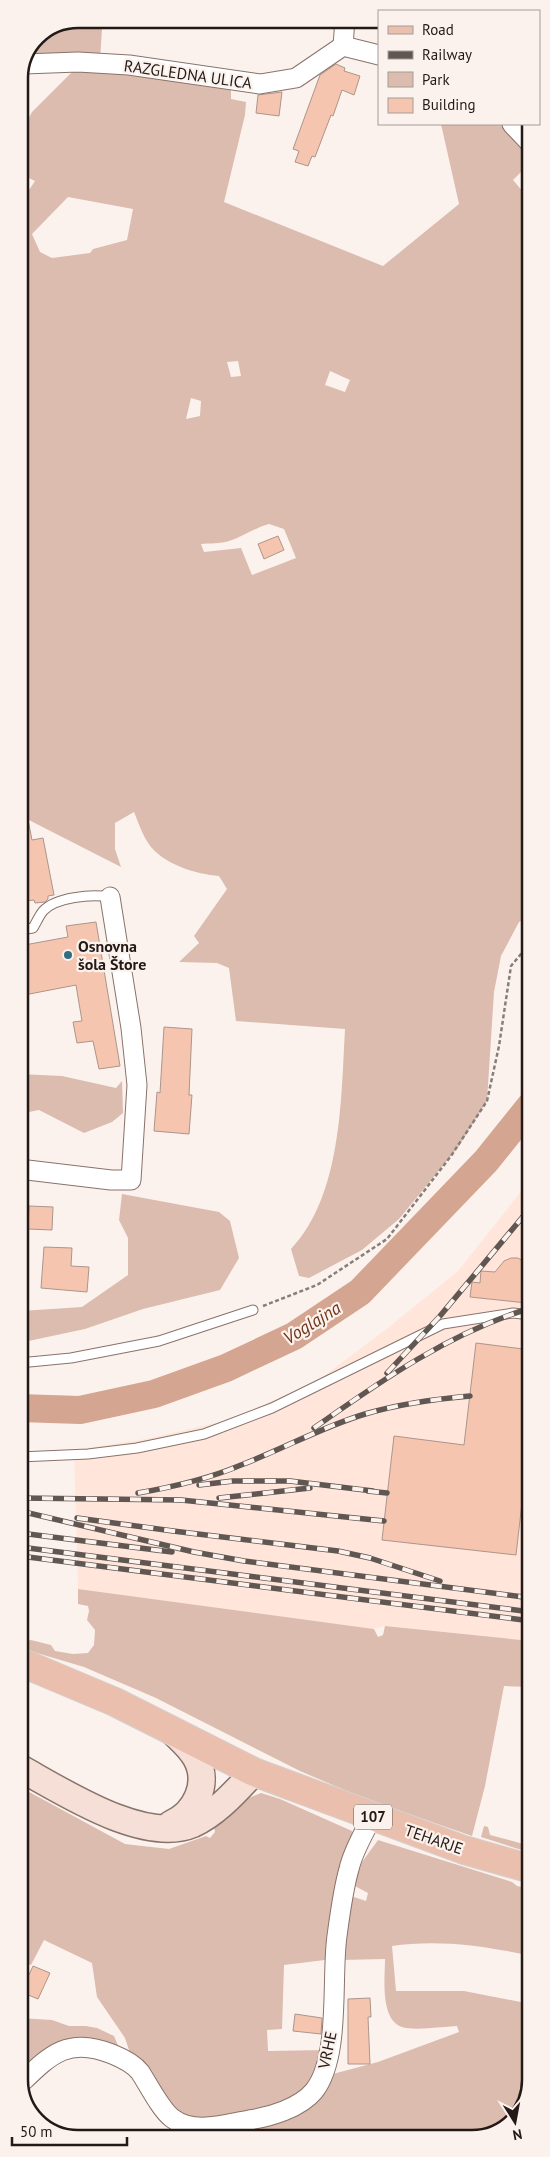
<svg xmlns="http://www.w3.org/2000/svg" width="550" height="2157" font-family="'PT Sans',sans-serif">
<rect width="100%" height="100%" fill="#fcf2ed"/>
<polygon fill="#ffe5da" points="531,1179 531,1641 385,1626 374,1629 78,1589 74,1450 146,1439 225,1421 316,1382 389,1327 458,1271"/>
<g fill="#dbbcaf" fill-rule="evenodd">
<polygon points="77,19 158,19 102,29 100,60 26,60 36,36"/>
<polygon points="160,19 191,19 188,29"/>
<path d="M 78,66 L 231,84 L 231,99 L 246,102 L 245,115 L 224,202 L 383,266 L 459,204 L 441,124 L 510,124 L 530,146 L 530,163 L 513,180 L 530,200 L 531,916 L 519,922 L 501,956 L 494,992 L 487,1101 L 459,1146 L 399,1219 L 362,1250 L 309,1278 L 299,1276 L 291,1249 C 342,1195 341,1099 345,1029 L 236,1021 L 229,968 L 217,963 L 179,962 L 199,943 L 194,936 L 227,889 L 219,876 C 196,874 166,865 151,847 C 143,837 139,824 134,812 L 115,823 L 115,849 L 121,867 L 19,815 L 19,205 L 35,181 L 19,173 L 19,137 L 32,112 ZM 68,197 L 133,209 L 127,240 L 93,249 L 90,253 L 52,258 L 40,252 L 32,234 ZM 238,361 L 241,376 L 231,377 L 227,362 ZM 330,371 L 350,380 L 345,392 L 325,385 ZM 191,398 L 201,401 L 200,416 L 186,419 ZM 269,524 L 284,529 L 296,558 L 252,575 L 241,548 L 204,552 L 201,544 C 210,543 220,544 229,541 C 243,537 254,528 269,524 Z"/>
<polygon points="19,1074 62,1076 116,1088 122,1081 123,1113 112,1122 84,1133 39,1110 19,1114"/>
<polygon points="122,1194 219,1212 230,1221 239,1258 220,1290 143,1309 85,1329 19,1343 19,1309 21,1311 82,1307 128,1275 128,1238 119,1220"/>
<polygon points="78,1589 374,1629 378,1637 383,1635 385,1626 531,1641 531,1687 504,1686 485,1786 472,1836 363,1798 300,1771 156,1698 84,1667 20,1648 20,1642 31,1640 51,1645 55,1651 73,1654 88,1653 94,1645 95,1630 87,1620 89,1611 88,1606 78,1604"/>
<polygon points="20,1787 125,1844 169,1849 206,1836 210,1838 215,1832 214,1827 226,1820 246,1799 261,1793 280,1799 352,1831 353,1839 333,1959 284,1965 282,2029 267,2030 268,2051 326,2050 315,2078 290,2102 212,2123 178,2117 131,2056 125,2038 97,1997 92,1963 44,1940 31,1965 20,1962"/>
<polygon points="484,1826 488,1827 490,1835 531,1846 531,1853 481,1837"/>
<path d="M 378,1840 L 512,1882 L 517,1886 L 531,1889 L 531,1956 C 487,1946 437,1939 392,1946 L 396,1991 L 464,1991 L 531,2004 L 531,2080 L 517,2118 L 484,2137 L 173,2138 L 180,2133 L 198,2134 L 262,2121 L 329,2075 L 378,2062 L 459,2032 L 457,2026 C 441,2027 422,2030 406,2028 C 379,2024 385,1978 385,1959 L 341,1960 L 351,1896 L 366,1901 L 368,1893 L 353,1885 L 357,1869 Z"/>
<polygon points="20,2018 52,2020 69,2026 86,2026 97,2028 114,2036 119,2048 95,2043 20,2076"/>
</g>
<g fill="none" stroke-linecap="round" stroke-linejoin="round">
<polyline stroke="#d4a590" stroke-width="28" points="19,1408 80,1410 154,1394 226,1368 294,1336 360,1292 486,1161 531,1105"/>
</g>
<g fill="#f6c5b0" stroke="#ac958b">
<polygon points="336,64 345,68 344,71 360,76 354,95 342,90 333,116 331,115 315,157 312,156 308,166 295,162 299,151 293,149 320,75"/>
<polygon points="282,92 279,116 256,113 258,95"/>
<polygon points="278,536 284,550 264,559 258,544"/>
<polygon points="25,804 32,840 43,838 54,895 48,896 48,899 45,902 35,903 34,900 19,902 19,805"/>
<polygon points="96,922 120,1066 99,1069 93,1041 77,1043 73,1022 82,1021 76,985 19,996 19,946 68,937 66,926"/>
<polygon points="164,1027 192,1029 189,1095 192,1095 189,1134 154,1131 157,1092 160,1093"/>
<polygon points="29,1206 53,1207 52,1230 28,1229"/>
<polygon points="44,1247 72,1248 71,1266 89,1267 87,1292 41,1288"/>
<polygon points="511,1258 518,1258 523,1261 529,1277 527,1303 470,1297 472,1282 480,1283 481,1271 495,1272 504,1261"/>
<polygon points="476,1343 531,1350 531,1424 516,1555 382,1540 394,1436 464,1445"/>
<polygon points="33,1966 50,1973 38,1999 21,1992"/>
<polygon points="370,1998 371,2017 368,2017 370,2064 348,2064 348,1999"/>
<polygon points="295,2014 322,2018 321,2034 293,2031"/>
</g>
<g fill="none" stroke-linecap="round" stroke-linejoin="round">
<defs>
<g id="lane">
<path d="M 19,930 L 33,928 C 36,923 39,916 43,911 C 56,897 91,894 110,897"/>
<polyline points="19,1363 71,1358 159,1341 253,1310"/>
<polyline points="19,1457 88,1454 137,1448 204,1434 272,1408 443,1324 513,1313 531,1315"/>
</g>
<g id="street">
<polyline points="343,46 345,19"/>
<polyline points="24,64 78,62 129,65 260,84 296,78 343,46 379,55"/>
<polyline points="512,124 530,143"/>
<polyline points="19,1169 111,1180 131,1180 137,1085 131,1028 110,897"/>
<path d="M 20,2084 C 50,2055 68,2036 112,2054 C 122,2058 133,2063 140,2072 C 148,2084 161,2110 172,2118 C 193,2135 226,2124 249,2120 C 270,2117 300,2108 314,2091 C 341,2057 331,1977 337,1936 C 340,1914 343,1890 349,1869 C 353,1851 364,1833 372,1817"/>
</g>
<g id="secondary">
<path d="M 20,1768 C 62,1791 144,1845 193,1824 C 217,1813 236,1791 254,1772"/>
<path d="M 171,1824 C 196,1813 210,1783 196,1758 C 190,1747 180,1739 172,1731"/>
</g>
<polyline id="primary" points="20,1662 115,1702 254,1772 464,1850 531,1869"/>
</defs>
<use href="#lane" stroke="#88736a" stroke-width="11"/>
<use href="#street" stroke="#88736a" stroke-width="21"/>
<use href="#secondary" stroke="#88736a" stroke-width="29"/>
<use href="#primary" stroke="#d3d1d1" stroke-width="30"/>
<polyline stroke="#877e7a" stroke-width="2.5" stroke-dasharray="4 2.5" stroke-linecap="butt" points="263,1306 317,1285 387,1239 451,1156 487,1101 499,1046 511,966 531,942"/>
<use href="#lane" stroke="#fff" stroke-width="9"/>
<use href="#street" stroke="#fff" stroke-width="19"/>
<use href="#secondary" stroke="#f5dfd6" stroke-width="26"/>
<use href="#primary" stroke="#ebbfad" stroke-width="28"/>
<defs>
<g id="rail">
<polyline points="387,1373 440,1316 531,1207"/>
<path d="M 314,1428 C 382,1380 451,1332 531,1308"/>
<polyline points="199,1485 233,1481 290,1481 373,1491"/>
<polyline points="368,1491 387,1493"/>
<path d="M 138,1493 C 173,1487 208,1479 241,1465 C 283,1449 322,1427 365,1414 C 399,1404 435,1399 470,1396"/>
<polyline points="20,1498 181,1500 384,1521"/>
<polyline points="219,1498 310,1488"/>
<polyline points="20,1511 194,1552 244,1561 531,1598"/>
<polyline points="77,1518 173,1531 338,1551 370,1558 440,1581"/>
<polyline points="20,1533 172,1552"/>
<polyline points="20,1547 531,1612"/>
<polyline points="20,1556 531,1621"/>
</g>
</defs>
<use href="#rail" stroke="#605753" stroke-width="5.5"/>
<use href="#rail" stroke="#fcf2ed" stroke-width="4" stroke-dasharray="11" stroke-linecap="butt"/>
</g>
<circle fill="#306e83" stroke="#fcf2ed" stroke-width="2" cx="68" cy="955" r="5"/>
<g text-anchor="middle" stroke-width="4.5" stroke-linejoin="round" paint-order="stroke">
<rect fill="#fcf2ed" stroke="#645b57" stroke-width="1" x="354" y="1804.5" width="38" height="25" rx="4"/>
<g font-size="15" font-weight="bold" fill="#231a17">
<text x="373" y="1822">107</text>
</g>
<g font-size="16" fill="#231a17" stroke="#fcf2ed">
<text transform="translate(188 74) rotate(8)" y="6">RAZGLEDNA ULICA</text>
<text transform="translate(434 1839) rotate(19)" y="6">TEHARJE</text>
<text transform="translate(327 2050) rotate(-78)" y="6">VRHE</text>
</g>
<g font-size="16" font-weight="bold" fill="#231a17" stroke="#fcf2ed" text-anchor="start">
<text x="78" y="952">Osnovna<tspan x="78" dy="18">šola Štore</tspan></text>
</g>
<g font-size="18" font-style="italic" fill="#703519" stroke="#fcf2ed">
<text transform="translate(312 1323) rotate(-32)" y="6">Voglajna</text>
</g>
</g>
<path d="M0 0H550V2157H0ZM78 28H472A50 50 0 0 1 522 78V2080A50 50 0 0 1 472 2130H78A50 50 0 0 1 28 2080V78A50 50 0 0 1 78 28Z" fill="#fcf2ed" fill-rule="evenodd"/>
<path fill="none" stroke="#231a17" stroke-width="2.5" d="M78 28H472A50 50 0 0 1 522 78V2080A50 50 0 0 1 472 2130H78A50 50 0 0 1 28 2080V78A50 50 0 0 1 78 28Z"/>
<rect x="378" y="10" width="162" height="115" fill="#fcf2ed" stroke="#a59c97"/>
<rect x="388" y="26" width="25" height="8" fill="#ebbfad" stroke="#a59c97"/>
<text x="422" y="35" font-size="15" fill="#231a17">Road</text>
<rect x="388" y="51" width="25" height="8" fill="#605753" stroke="#a59c97"/>
<text x="422" y="60" font-size="15" fill="#231a17">Railway</text>
<rect x="388" y="72" width="25" height="15" fill="#dbbcaf" stroke="#a59c97"/>
<text x="422" y="85" font-size="15" fill="#231a17">Park</text>
<rect x="388" y="98" width="25" height="15" fill="#f6c5b0" stroke="#a59c97"/>
<text x="422" y="110" font-size="15" fill="#231a17">Building</text>
<g transform="translate(515 2122) rotate(169)" stroke="#fcf2ed" stroke-width="4" paint-order="stroke">
<path d="M0-4L9 19L0 12L-9 19Z" fill="#231a17"/>
<text y="-8" font-size="14" font-weight="bold" text-anchor="middle" fill="#231a17">N</text>
</g>
<path d="M12 2137v8h115v-8" fill="none" stroke="#231a17" stroke-width="2.5"/>
<text x="20" y="2137" font-size="15" fill="#231a17" stroke="#fcf2ed" stroke-width="4" paint-order="stroke">50 m</text>
</svg>
